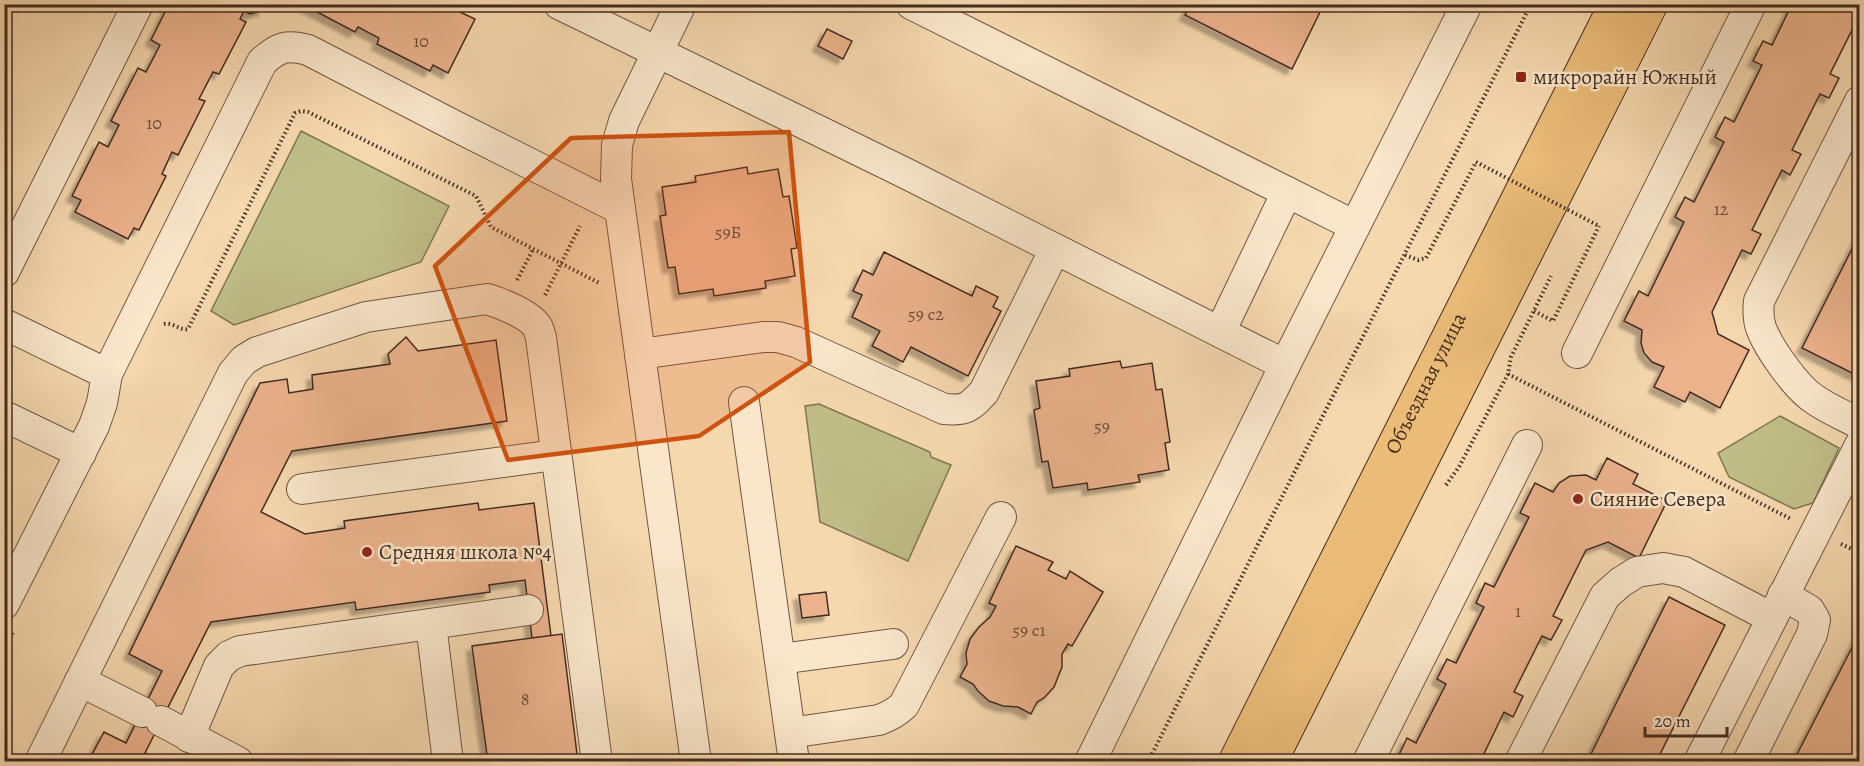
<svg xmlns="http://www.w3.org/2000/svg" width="1864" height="766" font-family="Alegreya,serif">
<defs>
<filter id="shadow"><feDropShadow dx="-5.5" dy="5.5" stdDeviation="1.5" flood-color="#0004"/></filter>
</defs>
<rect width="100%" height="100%" fill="#f6d8af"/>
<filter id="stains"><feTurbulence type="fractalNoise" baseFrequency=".00333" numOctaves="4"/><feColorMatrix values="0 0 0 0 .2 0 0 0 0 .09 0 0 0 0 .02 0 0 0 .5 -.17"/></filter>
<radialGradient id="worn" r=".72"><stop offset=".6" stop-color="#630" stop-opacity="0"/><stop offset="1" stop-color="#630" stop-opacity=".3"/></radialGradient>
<g fill="#c0be88" stroke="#827554" stroke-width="1.5">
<polygon points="301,131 449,206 421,262 234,325 211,311"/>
<polygon points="819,404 930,452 931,457 951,465 908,561 820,522 805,406"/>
<polygon points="1780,416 1839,448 1813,503 1794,509 1729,477 1718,453"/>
</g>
<g fill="#ebb28c" stroke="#432c20" stroke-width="1.5" filter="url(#shadow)">
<polygon points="169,4 263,4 264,10 250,14 244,11 240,19 246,22 219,74 213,72 199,99 205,101 178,155 172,152 162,174 166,176 139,230 134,228 128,239 75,212 81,200 72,196 99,142 108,147 119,125 111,121 138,68 146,72 160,45 151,40"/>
<polygon points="302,4 463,4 460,12 475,19 448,73 433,65 430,71 377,44 379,38 358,27 355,32"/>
<polygon points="1190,4 1324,4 1292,69 1185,15"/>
<polygon points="1792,4 1860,4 1860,14 1830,74 1839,78 1829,98 1820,94 1792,150 1801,154 1790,175 1782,170 1752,230 1761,234 1751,254 1742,250 1712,312 1718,334 1749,350 1720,408 1690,392 1685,402 1654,387 1664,367 1652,362 1644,353 1641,343 1642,330 1624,321 1639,291 1648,296 1684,222 1675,217 1685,197 1694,202 1724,142 1715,137 1725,117 1734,122 1762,65 1753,61 1763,41 1772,45"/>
<polygon points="827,29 852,41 843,59 818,46"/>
<polygon points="747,167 748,174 778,169 783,197 789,196 797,248 791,249 795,276 765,281 766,288 714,296 713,289 679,294 675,267 668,268 660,216 666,215 662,187 696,182 695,176"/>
<polygon points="1860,233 1860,372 1858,376 1802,348"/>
<polygon points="884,252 972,296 976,286 998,297 993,307 1001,311 968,376 911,347 903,362 872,346 880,331 852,317 862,295 853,291 863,270 873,275"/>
<polygon points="406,337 418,351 496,340 507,421 292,451 261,512 305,534 345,528 344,521 478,503 479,510 534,503 551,636 532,638 525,580 489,585 490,592 356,610 355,602 211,622 145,753 160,762 88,762 104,732 126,743 162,671 129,654 260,383 287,379 289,393 313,389 312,375 390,364 388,354"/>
<polygon points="1120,361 1122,368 1152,363 1156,390 1162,389 1170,442 1165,443 1169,470 1138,475 1140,482 1088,490 1087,483 1053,488 1048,461 1042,462 1034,410 1040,408 1036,381 1070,376 1069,369"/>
<polygon points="1607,458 1638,474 1633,484 1667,501 1639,558 1608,542 1586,550 1553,616 1562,620 1551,640 1542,636 1514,692 1523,696 1513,717 1504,712 1480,762 1403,762 1397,759 1407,738 1416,743 1446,684 1437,679 1447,659 1456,663 1484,607 1476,603 1485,583 1494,587 1529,517 1520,513 1535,483 1553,492 1559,483 1570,476 1586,475 1596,480"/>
<polygon points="1016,546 1053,562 1048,570 1066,579 1070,571 1103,592 1072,646 1068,644 1062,654 1062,667 1054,687 1044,698 1037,702 1031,714 1018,707 1003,706 989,701 978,691 973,684 960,677 967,664 966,653 970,639 979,627 990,617 996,606 989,603"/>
<polygon points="826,592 829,615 802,618 799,595"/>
<polygon points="1669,597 1725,625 1656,762 1587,762"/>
<polygon points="1860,632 1860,762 1793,762"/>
<polygon points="562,634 578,762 488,762 472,646"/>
</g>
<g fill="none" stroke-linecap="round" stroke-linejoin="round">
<defs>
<g id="minor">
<polyline points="559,4 905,173 1285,365"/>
<polyline points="681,4 624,121 617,145 616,179 696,762"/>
<polyline points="911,4 1355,226"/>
<path d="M 1860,101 L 1759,301 C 1758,310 1758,319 1761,328 C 1769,349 1796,387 1814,399 C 1828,409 1845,416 1860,424"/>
<polyline points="4,272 138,4"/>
<polyline points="4,324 107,374"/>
<polyline points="1220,332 1287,192"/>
<polyline points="1577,353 1751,4"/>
<path d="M 640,354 L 763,337 L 778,337 L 796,342 L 944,409 C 966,411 969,408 984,392 L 1055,249"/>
<polyline points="744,402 794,762"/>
<polyline points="4,416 81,453"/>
<polyline points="302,489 555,455"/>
<path d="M 4,604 L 94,426 L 102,403 L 107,374 L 262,62 C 278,47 287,44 308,50 L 457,127 L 620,209"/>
<polyline points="431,624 448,762"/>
<polyline points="780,659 893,644"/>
<polyline points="80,681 142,712"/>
<polyline points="161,721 238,762"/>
<path d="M 790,733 L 879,720 C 890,716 897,712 904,705 L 1001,517"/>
<polyline points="189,737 219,666 229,656 240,651 528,610"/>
<path d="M 40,762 L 233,373 L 244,360 L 257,352 L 366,317 L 487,299 C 501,303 531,315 538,328 C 539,331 540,334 541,338 L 597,762"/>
<polyline points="1090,762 1285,365 1467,4"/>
<polyline points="1368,762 1527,445"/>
<polyline points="1520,762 1605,596 1621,582 1637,572 1663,568 1684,572 1772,618"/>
<polyline points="1699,762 1860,445"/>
<polyline points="1748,762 1812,634 1815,620 1809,610 1783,595"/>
</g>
<g id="major">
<path id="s1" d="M 1235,762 L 1616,4"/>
<polyline points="1270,762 1651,4"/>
</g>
</defs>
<use href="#minor" stroke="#705744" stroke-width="32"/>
<use href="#major" stroke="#432c20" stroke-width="35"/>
<g stroke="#432c20" stroke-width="4" stroke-dasharray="1.5 3" stroke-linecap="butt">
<polyline points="1405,255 1418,260 1426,258 1476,162"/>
<polyline points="517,280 533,249"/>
<polyline points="545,295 580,226"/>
<polyline points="1534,311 1553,321 1599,226"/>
<path d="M 164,324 C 173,322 180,331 188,329 L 295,113 L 301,111 L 308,112 L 476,196 L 491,227 L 601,284"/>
<polyline points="1508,374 1791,519"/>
<polyline points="1446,485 1459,467 1508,374 1511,357 1551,276"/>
<polyline points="1841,544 1860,553"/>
<polyline points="4,650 13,632"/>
<polyline points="1148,762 1531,4"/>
</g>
<use href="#minor" stroke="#f9e6cb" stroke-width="30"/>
<use href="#major" stroke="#ebbc78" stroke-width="33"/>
<polyline stroke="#432c20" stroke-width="4" stroke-dasharray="1.5 3" stroke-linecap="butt" points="1476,162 1599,226"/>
</g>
<path fill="#cf520f" fill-opacity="0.2" stroke="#cf520f" stroke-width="4.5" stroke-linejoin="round" d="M 789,132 L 810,362 L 699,436 L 508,460 L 435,266 L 571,138 Z"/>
<g fill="#8f2418" stroke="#f9e6cb" stroke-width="2">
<rect x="1515" y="71" width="12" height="12" rx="3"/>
<circle cx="1578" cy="499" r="6"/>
<circle cx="367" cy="552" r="6"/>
</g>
<g text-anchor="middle" stroke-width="5" stroke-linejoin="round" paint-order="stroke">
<g font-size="18" fill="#6d4e3b">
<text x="421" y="47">10</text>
<text x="154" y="129">10</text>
<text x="1721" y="215">12</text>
<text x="728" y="238">59Б</text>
<text x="926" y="320">59 с2</text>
<text x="1102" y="432">59</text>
<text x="1518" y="617">1</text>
<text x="1029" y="636">59 с1</text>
<text x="525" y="705">8</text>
</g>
<g font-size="21" fill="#432c20" stroke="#f9e6cb" text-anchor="start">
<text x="1533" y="84">микрорайн Южный</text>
<text x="1590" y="506">Сияние Севера</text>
<text x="379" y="559">Средняя школа №4</text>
</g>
<g font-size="21" fill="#432c20" stroke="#f9e6cb">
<text dy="7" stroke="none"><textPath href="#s1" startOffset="424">Объездная улица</textPath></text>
</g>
</g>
<rect width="1864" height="766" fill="none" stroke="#f6d8af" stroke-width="24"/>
<rect x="6" y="6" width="1852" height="754" fill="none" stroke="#432c20" stroke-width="3"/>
<rect x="12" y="12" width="1840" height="742" fill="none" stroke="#432c20" stroke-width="1.5"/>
<path d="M1645 727v9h82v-9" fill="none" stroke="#432c20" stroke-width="3"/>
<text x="1654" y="727" font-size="18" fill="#432c20" stroke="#f9e6cb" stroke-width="4.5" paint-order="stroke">20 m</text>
<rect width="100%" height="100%" filter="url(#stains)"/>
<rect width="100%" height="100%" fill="url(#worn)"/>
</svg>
